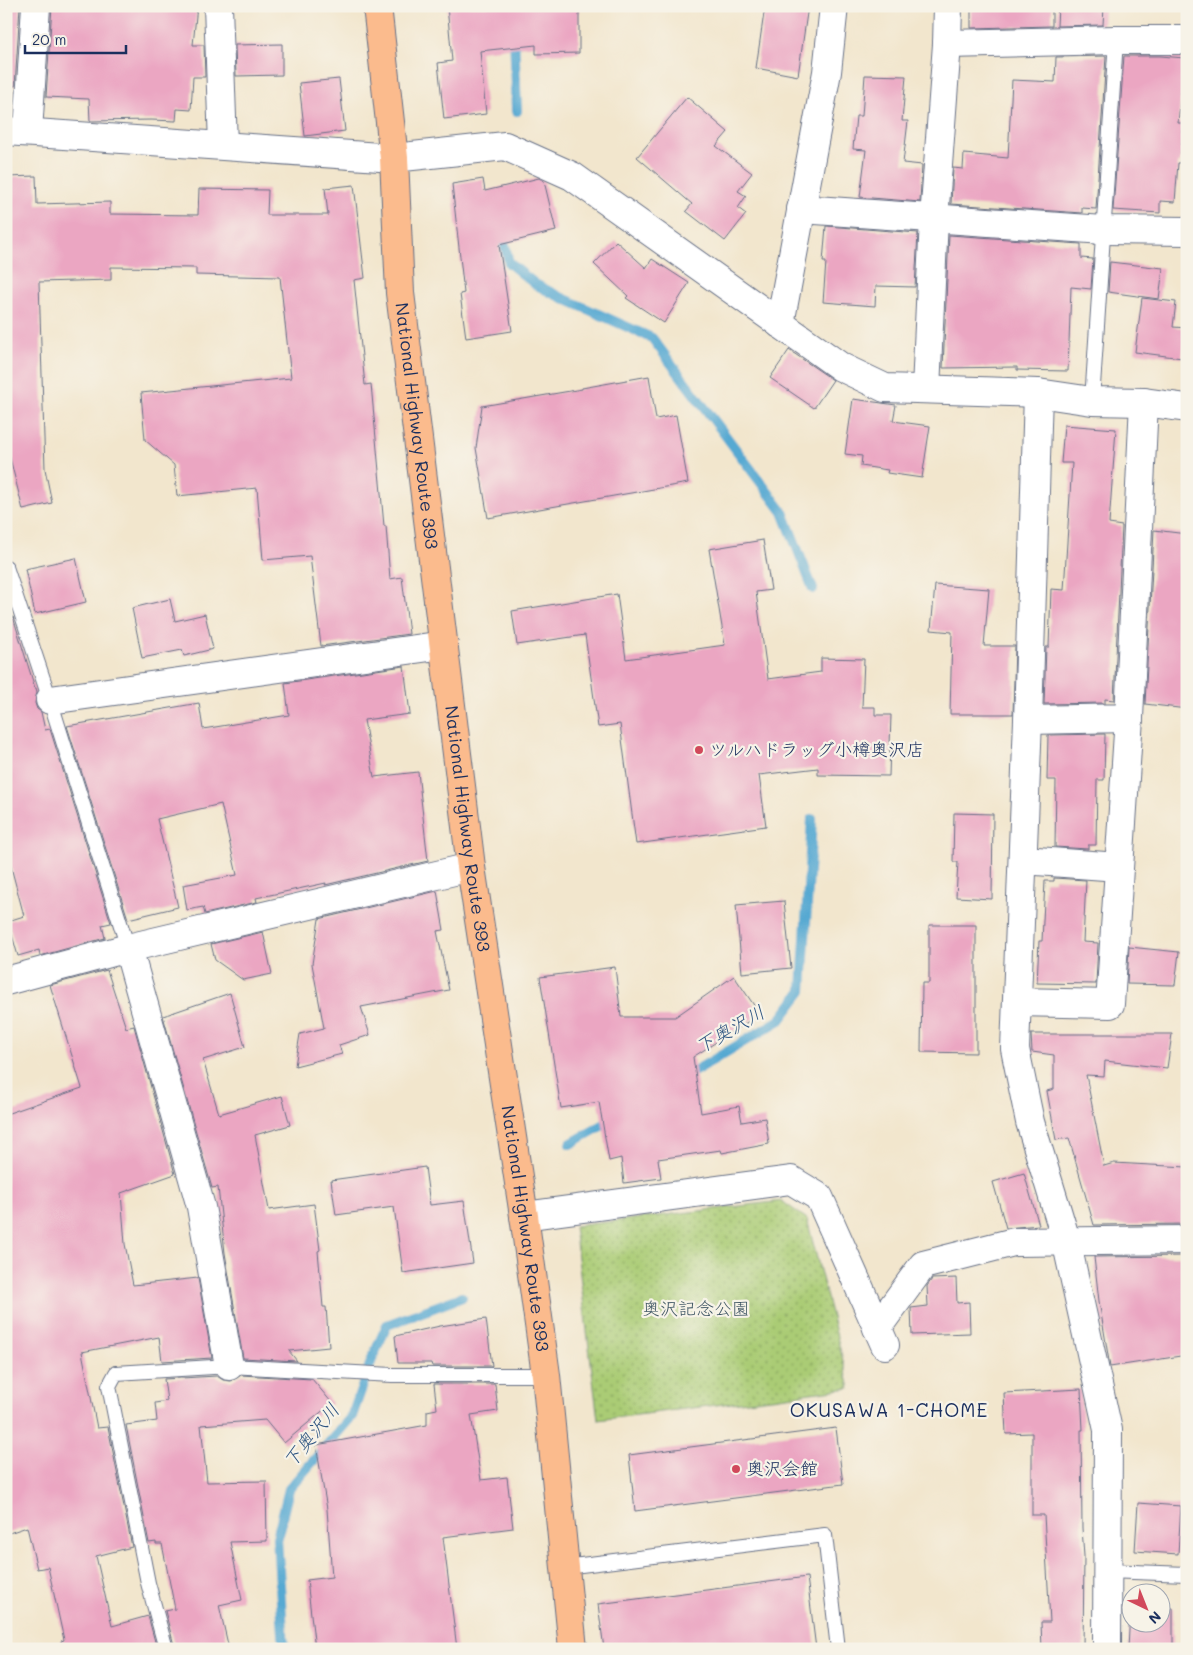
<svg xmlns="http://www.w3.org/2000/svg" width="1193" height="1655" font-family="Mali,'Klee One',sans-serif">
<defs>
<pattern id="park-dots" width="8" height="8" patternUnits="userSpaceOnUse" patternTransform="scale(1.25)"><rect width="8" height="8" fill="#aacc75"/><path d="M2 2h.1M6 6h.1" fill="none" stroke="#8aa663" stroke-width="1.8" stroke-linecap="round"/></pattern>
</defs>
<rect width="100%" height="100%" fill="#f7f3e8"/>
<filter id="ink" filterUnits="userSpaceOnUse"><feTurbulence type="fractalNoise" baseFrequency=".02" numOctaves="2"/><feDisplacementMap in="SourceGraphic" scale="10" xChannelSelector="R" yChannelSelector="G"/><feConvolveMatrix kernelMatrix="1 2 1 2 8 2 1 2 1" color-interpolation-filters="sRGB"/></filter>
<filter id="wash" filterUnits="userSpaceOnUse"><feTurbulence type="fractalNoise" baseFrequency=".0096" numOctaves="4" result="noise"/><feDisplacementMap in="SourceGraphic" scale="20" xChannelSelector="R" yChannelSelector="G"/><feGaussianBlur stdDeviation="1.12" result="paint"/><feColorMatrix in="noise" values="0 0 0 0 0 0 0 0 0 0 0 0 0 0 0 0 0 1.4 0 .05"/><feComposite in="paint" operator="in"/></filter>
<g filter="url(#wash)">
<rect width="100%" height="100%" fill="#f2e6cd"/>
<polygon fill="url(#park-dots)" stroke="#627e6a" points="782,1201 807,1219 850,1388 598,1420 574,1226"/>
<g fill="none" stroke-linecap="round" stroke-linejoin="round">
<g stroke="#57a9d2" stroke-width="10">
<polyline points="514,35 517,111"/>
<polyline points="502,232 509,263 535,284 556,295 652,338 783,512 813,589"/>
<polyline points="683,1078 780,1020 802,991 812,819"/>
<polyline points="570,1144 615,1118"/>
<polyline points="284,1649 277,1538 289,1489 352,1416 372,1359 387,1325 462,1297"/>
</g>
</g>
<g id="blocks">
<g fill="#eba6c2">
<polygon points="6,6 20,6 15,86 6,85"/>
<polygon points="52,6 197,6 193,45 204,45 205,77 193,77 191,110 177,109 176,121 151,120 90,121 89,99 46,97"/>
<polygon points="447,6 579,6 579,53 536,54 536,45 480,51 486,114 444,119 438,63 452,61"/>
<polygon points="765,6 808,6 798,76 756,68"/>
<polygon points="971,6 1052,6 1052,26 971,28"/>
<polygon points="1058,6 1104,6 1103,25 1057,26"/>
<polygon points="282,44 282,75 236,76 235,45"/>
<polygon points="1106,56 1096,209 1082,208 1082,213 951,204 953,168 963,169 964,154 1008,158 1012,80 1055,82 1056,57"/>
<polygon points="1124,56 1160,56 1185,58 1178,123 1184,123 1180,163 1178,163 1175,202 1160,201 1160,213 1113,210"/>
<polygon points="865,75 906,76 902,121 908,121 903,163 922,165 920,202 860,197 866,150 853,149 856,116 862,116"/>
<polygon points="339,79 345,131 305,136 299,83"/>
<polygon points="687,97 728,132 716,146 752,173 738,191 746,196 738,208 746,214 725,241 686,211 692,204 637,157"/>
<polygon points="36,176 37,204 110,202 110,214 198,215 199,189 268,190 267,215 328,215 325,188 354,185 365,278 354,280 365,385 371,384 384,526 386,526 390,579 402,577 409,634 321,646 310,556 263,560 257,488 177,496 174,465 145,440 141,393 291,378 280,277 196,275 196,268 111,267 111,280 39,282 45,469 52,503 23,510 6,442 6,177"/>
<polygon points="539,178 544,181 556,231 499,245 512,331 466,338 460,294 464,293 452,184 483,179 485,191"/>
<polygon points="826,226 918,233 915,287 876,286 875,306 823,302 826,262 823,262"/>
<polygon points="949,235 1081,244 1081,258 1093,259 1091,289 1071,287 1068,371 1017,370 1017,367 943,368"/>
<polygon points="616,241 646,268 652,259 689,283 664,323 626,298 628,296 594,264"/>
<polygon points="1110,262 1163,268 1159,299 1108,292"/>
<polygon points="1142,298 1176,302 1173,327 1187,328 1182,358 1135,352"/>
<polygon points="789,350 833,380 814,408 770,378"/>
<polygon points="649,376 656,419 676,415 688,483 488,518 476,448 482,406 582,389 582,388"/>
<polygon points="853,399 896,405 893,421 930,426 922,478 887,473 888,470 861,466 862,456 845,454"/>
<polygon points="1064,425 1116,429 1109,524 1122,526 1114,700 1105,699 1105,703 1044,704 1046,647 1049,647 1051,589 1064,590 1072,463 1061,463"/>
<polygon points="1154,530 1187,534 1187,709 1145,704"/>
<polygon points="763,540 771,590 756,592 768,679 821,672 821,658 864,659 862,707 875,707 875,715 891,715 889,776 818,775 818,768 759,775 766,826 636,844 620,724 598,727 585,635 517,645 512,611 617,594 626,659 725,645 709,549"/>
<polygon points="76,558 86,602 35,614 25,569"/>
<polygon points="935,585 989,589 984,646 1015,646 1013,714 950,714 952,632 931,630"/>
<polygon points="170,599 175,621 205,614 213,649 184,656 182,650 142,658 132,608"/>
<polygon points="13,617 35,688 36,688 37,692 35,703 37,709 41,712 45,730 50,729 111,923 102,925 105,938 40,956 39,950 18,956 8,921 24,916 6,848 6,618"/>
<polygon points="404,666 410,714 364,720 374,777 418,772 428,861 325,885 326,883 256,898 257,902 205,914 203,907 187,910 183,885 237,875 221,804 157,819 178,907 128,919 67,726 199,703 203,729 289,715 285,683"/>
<polygon points="1105,734 1104,780 1097,780 1096,845 1088,845 1088,849 1055,847 1056,780 1047,780 1048,735"/>
<polygon points="954,813 993,814 992,899 956,897 958,862 953,862"/>
<polygon points="1054,878 1086,880 1083,942 1098,943 1096,984 1037,983 1039,941 1042,941 1045,881 1054,881"/>
<polygon points="437,891 444,930 437,931 449,990 361,1007 370,1035 339,1045 342,1054 295,1066 300,1034 324,1028 312,964 319,919"/>
<polygon points="784,901 791,968 742,973 736,905"/>
<polygon points="929,925 976,925 976,1053 921,1052 922,983 929,983"/>
<polygon points="263,932 272,974 243,980 215,960 211,944"/>
<polygon points="1129,947 1179,952 1175,985 1127,984"/>
<polygon points="615,967 621,1017 675,1017 734,976 760,1014 693,1057 701,1113 739,1106 742,1122 765,1118 769,1144 722,1153 721,1150 658,1159 661,1178 624,1183 621,1158 609,1161 599,1102 561,1108 540,977"/>
<polygon points="107,970 126,1028 134,1026 175,1174 121,1193 125,1244 133,1285 198,1278 212,1358 162,1361 159,1337 82,1352 97,1428 108,1427 132,1547 96,1556 112,1626 148,1616 157,1649 62,1649 61,1641 64,1640 48,1567 37,1569 27,1527 6,1534 6,1114 82,1088 50,985"/>
<polygon points="230,993 245,1047 203,1060 219,1114 282,1096 290,1125 255,1135 269,1210 314,1204 320,1250 318,1251 323,1307 326,1307 329,1347 289,1351 297,1361 243,1358 225,1253 218,1187 212,1188 163,1016"/>
<polygon points="1031,1034 1172,1034 1167,1068 1105,1061 1104,1076 1086,1075 1104,1166 1114,1163 1187,1167 1187,1224 1094,1225 1069,1138 1056,1140 1047,1091 1054,1089 1054,1055 1032,1052"/>
<polygon points="425,1167 430,1205 464,1201 473,1263 403,1273 394,1207 336,1215 331,1180"/>
<polygon points="1024,1173 1039,1225 1006,1228 993,1182"/>
<polygon points="1187,1256 1187,1355 1110,1367 1099,1301 1094,1257"/>
<polygon points="956,1278 957,1303 969,1302 970,1333 912,1335 911,1308 928,1306 927,1286 932,1279"/>
<polygon points="486,1319 492,1366 432,1366 431,1363 398,1363 395,1336 440,1326"/>
<polygon points="241,1375 312,1379 332,1403 284,1443 265,1420 201,1425 207,1482 266,1481 267,1541 230,1542 242,1600 219,1605 229,1649 175,1649 165,1611 175,1609 162,1544 156,1544 156,1542 149,1543 126,1425 157,1421 155,1403 167,1401 164,1379 217,1376 223,1380 231,1381"/>
<polygon points="434,1384 495,1384 498,1411 471,1415 481,1480 507,1477 513,1528 443,1537 457,1649 315,1649 307,1580 332,1577 327,1509 316,1445 427,1425 427,1411 437,1409"/>
<polygon points="1081,1389 1083,1430 1081,1430 1082,1528 1084,1556 1083,1649 1042,1649 1041,1622 1050,1622 1044,1515 1032,1515 1032,1433 1006,1434 1004,1393"/>
<polygon points="836,1428 843,1484 635,1511 629,1455"/>
<polygon points="1138,1503 1181,1506 1178,1554 1135,1551"/>
<polygon points="807,1577 816,1649 604,1649 598,1604"/>
<polygon points="1160,1608 1173,1608 1173,1649 1128,1649 1130,1611 1130,1622 1160,1622"/>
</g>
</g>
</g>
<g filter="url(#ink)">
<use href="#blocks" fill-opacity="0" stroke="#666f85" stroke-width="1"/>
<g fill="none" stroke-linecap="round" stroke-linejoin="round">
<defs>
<g id="lane">
<polyline points="1092,401 1116,40"/>
<polyline points="6,567 50,700 128,948"/>
<polyline points="565,1567 825,1535 838,1649"/>
<polyline points="1107,1571 1187,1574"/>
<polyline points="166,1649 148,1583 109,1386 116,1373 229,1366 392,1375 546,1375"/>
</g>
<g id="street">
<polyline points="218,6 223,145"/>
<polyline points="947,44 1116,40 1187,40"/>
<polyline points="6,131 394,158 505,146 572,176 841,367 885,388 1038,393 1092,401 1144,402 1187,408"/>
<polyline points="28,132 36,6"/>
<polyline points="801,209 1104,230 1187,231"/>
<polyline points="780,324 827,72 834,6"/>
<polyline points="926,389 934,219 947,44 948,6"/>
<polyline points="1038,393 1028,720 1015,1049 1030,1122 1066,1240 1108,1430 1107,1649"/>
<polyline points="50,700 444,645"/>
<polyline points="1028,720 1129,718 1144,402"/>
<polyline points="1023,860 1119,867"/>
<polyline points="128,948 201,1207 229,1366"/>
<polyline points="6,981 128,948 471,867"/>
<polyline points="1017,1002 1110,1004 1129,718"/>
<polyline points="524,1216 791,1180 819,1197 885,1345"/>
<polyline points="877,1328 923,1265 1014,1242 1187,1240"/>
</g>
<g id="highway">
<path id="s1" d="M 377,6 L 394,158 L 400,293 L 471,867 L 524,1216 L 546,1375 L 573,1649"/>
</g>
</defs>
<use href="#lane" stroke="#666f85" stroke-width="16"/>
<use href="#street" stroke="#666f85" stroke-width="30"/>
<use href="#highway" stroke="#666f85" stroke-width="30"/>
<use href="#lane" stroke="#fff" stroke-width="14"/>
<use href="#street" stroke="#fff" stroke-width="28"/>
<use href="#highway" stroke="#fbbb8d" stroke-width="28"/>
</g>
</g>
<g fill="#d1495b" stroke="#f7f3e8" stroke-width="2">
<circle cx="699" cy="750" r="5"/>
<circle cx="736" cy="1469" r="5"/>
</g>
<g text-anchor="middle" stroke-width="4.5" stroke-linejoin="round" paint-order="stroke">
<g font-size="18" fill="#1b2f5e" stroke="#f7f3e8">
<text dy="6" stroke="none"><textPath href="#s1" startOffset="422">National Highway Route 393</textPath></text>
<text dy="6" stroke="none"><textPath href="#s1" startOffset="828">National Highway Route 393</textPath></text>
<text dy="6" stroke="none"><textPath href="#s1" startOffset="1232">National Highway Route 393</textPath></text>
</g>
<g font-size="18" fill="#1b2f5e" stroke="#f7f3e8" text-anchor="start">
<text x="709" y="756">ツルハドラッグ小樽奥沢店</text>
<text x="746" y="1475">奥沢会館</text>
</g>
<g font-size="18" fill="#3f5664" stroke="#f7f3e8">
<text x="696" y="1315">奥沢記念公園</text>
</g>
<g font-size="19" font-style="italic" fill="#2d5481" stroke="#f7f3e8">
<text transform="translate(730 1029) rotate(-30)" y="7">下奥沢川</text>
<text transform="translate(311 1435) rotate(-51)" y="7">下奥沢川</text>
</g>
<g font-size="19" letter-spacing="1" fill="#1b2f5e" stroke="#f7f3e8">
<text x="889" y="1417">OKUSAWA 1-CHOME</text>
</g>
</g>
<rect width="1193" height="1655" fill="none" stroke="#f7f3e8" stroke-width="25"/>
<g transform="translate(1146 1608) rotate(137)"><circle r="24" fill="#f7f3e8" stroke="#9fa5b1"/>
<path d="M0-4L9 19L0 12L-9 19Z" fill="#d1495b"/>
<text y="-8" font-size="14" font-weight="bold" text-anchor="middle" fill="#1b2f5e">N</text>
</g>
<path d="M25 45v8h101v-8" fill="none" stroke="#1b2f5e" stroke-width="2.5"/>
<text x="32" y="45" font-size="15" fill="#1b2f5e" stroke="#f7f3e8" stroke-width="4" paint-order="stroke">20 m</text>
</svg>
